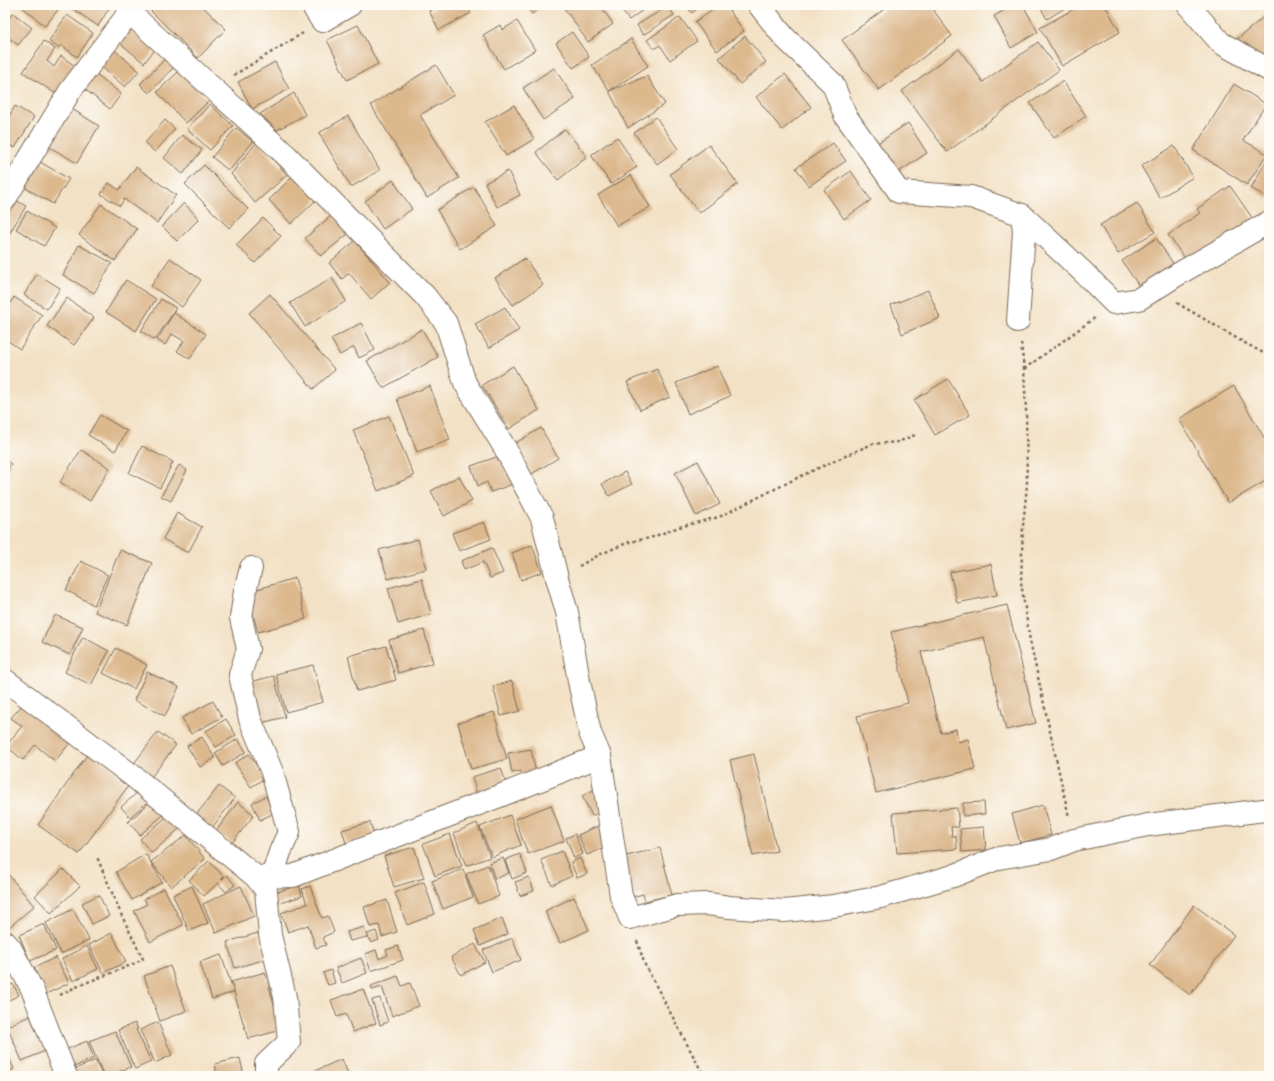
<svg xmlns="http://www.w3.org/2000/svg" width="1274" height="1081" font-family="Mali,sans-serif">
<rect width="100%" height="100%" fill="#fdfcf7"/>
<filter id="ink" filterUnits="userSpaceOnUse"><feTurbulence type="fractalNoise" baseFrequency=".025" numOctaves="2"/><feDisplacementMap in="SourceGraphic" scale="8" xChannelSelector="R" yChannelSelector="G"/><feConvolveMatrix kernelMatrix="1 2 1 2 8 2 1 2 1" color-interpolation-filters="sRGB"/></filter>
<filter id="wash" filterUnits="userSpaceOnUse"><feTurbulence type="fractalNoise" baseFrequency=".012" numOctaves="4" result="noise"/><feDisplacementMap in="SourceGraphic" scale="16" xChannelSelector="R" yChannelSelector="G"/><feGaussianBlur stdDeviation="0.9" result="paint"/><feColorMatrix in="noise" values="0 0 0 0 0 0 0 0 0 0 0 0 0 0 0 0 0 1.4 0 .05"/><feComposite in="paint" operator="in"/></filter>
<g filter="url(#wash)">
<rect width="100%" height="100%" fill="#f3e1c5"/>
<g id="blocks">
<g fill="#dcb88d">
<polygon points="20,5 62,5 45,26"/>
<polygon points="71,5 111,5 98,26 70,7"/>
<polygon points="145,5 201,5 226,29 198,58"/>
<polygon points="441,5 466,5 471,13 439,30 429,11"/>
<polygon points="526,5 544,5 532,14"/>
<polygon points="562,5 600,5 613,24 588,42"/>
<polygon points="617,5 650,5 629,20"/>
<polygon points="686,5 702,5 692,13"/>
<polygon points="718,5 725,5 744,31 717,51 695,22"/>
<polygon points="890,5 941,5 934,11 952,36 879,90 842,40"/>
<polygon points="1014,5 1023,5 1038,32 1011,48 994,16"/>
<polygon points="1039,5 1070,5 1047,19"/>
<polygon points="1081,5 1105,5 1120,32 1062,66 1040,28"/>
<polygon points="668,6 674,15 643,35 637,25"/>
<polygon points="1269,12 1269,56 1263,62 1234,42"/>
<polygon points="13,13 32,28 18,45 5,35 5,23"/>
<polygon points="67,15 93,33 77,57 61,45 58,48 49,41"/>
<polygon points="680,17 697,41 670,60 660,45 654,49 647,40"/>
<polygon points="517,21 535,50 504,69 483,35 500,25 502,30"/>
<polygon points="358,25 378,64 347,80 327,40"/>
<polygon points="133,28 157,47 144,63 120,43"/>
<polygon points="572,32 589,57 573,68 556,43"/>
<polygon points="745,36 766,62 740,84 719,58"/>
<polygon points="631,39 648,66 609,91 592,65"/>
<polygon points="44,41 55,49 47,61 54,67 61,56 75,66 56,94 23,72"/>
<polygon points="1038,42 1059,70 947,152 902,91 959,49 983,82"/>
<polygon points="110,46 139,71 125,87 96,62"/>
<polygon points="165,59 174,67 149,93 140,84"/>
<polygon points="275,62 289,89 252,109 238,82"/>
<polygon points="436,65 454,95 420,115 459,178 427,198 371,105"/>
<polygon points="554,68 575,99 543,120 523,88"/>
<polygon points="180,70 209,101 186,123 157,92"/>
<polygon points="94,72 121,94 110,109 82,87"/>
<polygon points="785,74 811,107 782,130 756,97"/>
<polygon points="647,76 665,104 628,128 609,91"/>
<polygon points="1063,81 1086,116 1054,138 1030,103"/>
<polygon points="1234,84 1266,104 1243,140 1267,154 1247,185 1193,150"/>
<polygon points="294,93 305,115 277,130 260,114"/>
<polygon points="210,104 233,126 210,150 187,129"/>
<polygon points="514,105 534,139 506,156 485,122"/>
<polygon points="5,106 9,108 5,115"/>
<polygon points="15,106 34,117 15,148 5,142 5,123"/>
<polygon points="69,107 99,126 77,163 46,145"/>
<polygon points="348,116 380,170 351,187 319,133"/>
<polygon points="656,117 678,149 657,164 634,133"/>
<polygon points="165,120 175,129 155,152 145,143"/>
<polygon points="908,123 927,153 894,175 875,145"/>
<polygon points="236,128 253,142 229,171 212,157"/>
<polygon points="565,129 587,157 558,180 536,152"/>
<polygon points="182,135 202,150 183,174 164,158"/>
<polygon points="617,137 637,167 611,184 591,155"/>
<polygon points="257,142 287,175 255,203 231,174"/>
<polygon points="833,143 846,161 809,186 796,168"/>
<polygon points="709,145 738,184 699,213 670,174"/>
<polygon points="1174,146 1193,177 1160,198 1141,166"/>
<polygon points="1269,156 1269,199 1251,188"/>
<polygon points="40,162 69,179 53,204 24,187"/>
<polygon points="204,165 248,209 229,228 185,184"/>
<polygon points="136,167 176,195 157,223 124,199 120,206 101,194 109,183 119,190"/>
<polygon points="508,171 520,195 497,207 485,183"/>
<polygon points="851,171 871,200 844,219 824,190"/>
<polygon points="294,175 317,199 291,224 269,200"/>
<polygon points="631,175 650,207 617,226 598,195"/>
<polygon points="393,180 412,209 383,229 365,201"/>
<polygon points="1230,186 1253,219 1188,263 1168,235 1200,213 1197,209"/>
<polygon points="474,187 497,226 460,249 437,210"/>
<polygon points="12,198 26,206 9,234 5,232 5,209"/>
<polygon points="184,203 199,219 177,241 162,226"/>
<polygon points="1137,203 1155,232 1118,254 1100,225"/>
<polygon points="101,204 137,229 115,261 79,235"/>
<polygon points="27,211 55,228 44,246 16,229"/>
<polygon points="332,215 348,234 321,256 305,238"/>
<polygon points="263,218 281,236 255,263 236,245"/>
<polygon points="1156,238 1177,269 1143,292 1122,261"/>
<polygon points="355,241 390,282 371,299 349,273 342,279 329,263"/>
<polygon points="79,245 112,263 94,293 63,275"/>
<polygon points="170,258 201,280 182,307 151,286"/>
<polygon points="525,258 543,285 513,305 495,278"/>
<polygon points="37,274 60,288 47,309 24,295"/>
<polygon points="332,278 346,301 305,327 290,303"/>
<polygon points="126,280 156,299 136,331 106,312"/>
<polygon points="928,290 940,318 902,334 891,305"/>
<polygon points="270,294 335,370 313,389 249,313"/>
<polygon points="14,297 42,315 20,349 5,339 5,312"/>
<polygon points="67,298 94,318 74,345 47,326"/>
<polygon points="161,299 176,308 155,340 141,331"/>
<polygon points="505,307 519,330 489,348 475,324"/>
<polygon points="174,313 206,334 190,359 177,351 184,341 172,334 165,345 157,340"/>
<polygon points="361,323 375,350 359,358 354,347 340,355 331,339"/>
<polygon points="422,329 438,357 383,388 367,361"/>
<polygon points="513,366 539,410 509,429 482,385"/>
<polygon points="717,366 730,396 688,414 676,383"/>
<polygon points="657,369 670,397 640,410 627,382"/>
<polygon points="948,379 970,415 935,435 914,400"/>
<polygon points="430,386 450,440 417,452 397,399"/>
<polygon points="1234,386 1269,446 1269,479 1228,503 1179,419"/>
<polygon points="100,415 127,431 115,451 88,435"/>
<polygon points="389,416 414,476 378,491 353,430"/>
<polygon points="541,428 558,458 530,475 512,445"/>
<polygon points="142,446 173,462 160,488 129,473"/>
<polygon points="81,450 110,468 90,501 60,482"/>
<polygon points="502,455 513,484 491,492 487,482 478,486 471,466"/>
<polygon points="5,460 11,464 5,472"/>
<polygon points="698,461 720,504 696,516 675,473"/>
<polygon points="179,465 187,470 171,501 161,496"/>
<polygon points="625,472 632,484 609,496 602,484"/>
<polygon points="459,476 472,501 444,516 431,491"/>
<polygon points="177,513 202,527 188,553 163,539"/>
<polygon points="484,522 491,539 459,551 452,533"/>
<polygon points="418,539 426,569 388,579 379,550"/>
<polygon points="532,545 542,572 521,580 512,553"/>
<polygon points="492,548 503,573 490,578 483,562 464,570 461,561"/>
<polygon points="120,550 152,563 127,625 95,612"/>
<polygon points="81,561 108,575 94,605 66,590"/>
<polygon points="991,564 997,595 957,603 950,572"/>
<polygon points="295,578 306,619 258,632 247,592"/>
<polygon points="422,579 431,614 398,624 388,588"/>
<polygon points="1007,605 1036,723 1006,730 984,637 921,652 941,733 956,729 958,742 968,739 975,769 876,793 857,716 908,703 891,632"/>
<polygon points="55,615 83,627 70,655 42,642"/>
<polygon points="424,630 433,663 398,673 389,640"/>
<polygon points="83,637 109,651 91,685 65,672"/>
<polygon points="386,646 396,680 357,691 348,656"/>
<polygon points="116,648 147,665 134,689 103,673"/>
<polygon points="313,665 323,702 286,712 276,674"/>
<polygon points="147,672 179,687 165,716 134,700"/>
<polygon points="274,676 285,717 261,723 250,682"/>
<polygon points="512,681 520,711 501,716 493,686"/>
<polygon points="213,701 222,717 191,734 182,718"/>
<polygon points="23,704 75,737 55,761 35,745 23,760 6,746 22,726 11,718"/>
<polygon points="494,712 507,759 471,769 458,723"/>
<polygon points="226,719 236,735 216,747 206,731"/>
<polygon points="158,732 176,745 149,780 132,766"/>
<polygon points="202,737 215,758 200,767 187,746"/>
<polygon points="238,739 246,752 223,766 215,753"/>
<polygon points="531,749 537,779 523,781 521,771 512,773 508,753"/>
<polygon points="89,752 131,782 79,854 38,825"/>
<polygon points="249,754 265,778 251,787 235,763"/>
<polygon points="754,754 777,851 753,856 730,760"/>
<polygon points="501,768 509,792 479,801 472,777"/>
<polygon points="219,786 235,798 211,829 195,816"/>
<polygon points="593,790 604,809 592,816 582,796"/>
<polygon points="139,791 149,801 130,817 121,807"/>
<polygon points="266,796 274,813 260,820 252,803"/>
<polygon points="151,801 163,815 140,835 128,822"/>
<polygon points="238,802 254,815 232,843 216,831"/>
<polygon points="984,802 985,814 963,816 963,803"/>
<polygon points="551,805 564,841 528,854 515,819"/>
<polygon points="1043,805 1051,835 1020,843 1012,814"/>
<polygon points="957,808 959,827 951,827 952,836 956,836 957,849 897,853 893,813"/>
<polygon points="169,815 180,828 152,853 140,839"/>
<polygon points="510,815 521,845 492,857 480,827"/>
<polygon points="370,822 374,835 346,843 342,830"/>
<polygon points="477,823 490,857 466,866 454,833"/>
<polygon points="600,825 609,846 587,855 578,835"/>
<polygon points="984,827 986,850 962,852 960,829"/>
<polygon points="450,834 462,866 435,876 423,844"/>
<polygon points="575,834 583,854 574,858 566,838"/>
<polygon points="186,835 205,859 171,887 151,862"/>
<polygon points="414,847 424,878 394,887 384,856"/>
<polygon points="660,848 672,895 645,901 643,894 632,897 622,857"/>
<polygon points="562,851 572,876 552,885 541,860"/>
<polygon points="146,854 162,882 132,900 116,872"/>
<polygon points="520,854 527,873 512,879 505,860"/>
<polygon points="503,858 509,873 495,879 489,863"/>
<polygon points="580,858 587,874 577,878 571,862"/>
<polygon points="209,861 224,877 221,880 227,875 235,885 226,892 218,883 204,896 189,880"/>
<polygon points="488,865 499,896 478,904 466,874"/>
<polygon points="63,869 80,886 51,913 35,896"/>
<polygon points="463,869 473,897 443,909 432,881"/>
<polygon points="8,874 34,906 7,929 5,927 5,876"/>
<polygon points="529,877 534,891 520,896 515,882"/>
<polygon points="424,882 435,914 407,925 395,893"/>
<polygon points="299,885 302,896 277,904 274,893"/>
<polygon points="192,886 208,923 189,931 173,895"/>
<polygon points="241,886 254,916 216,933 203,904"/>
<polygon points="310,886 322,918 328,916 334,932 323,937 326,945 316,948 308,925 288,932 281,913 307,904 302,889"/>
<polygon points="164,888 183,925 150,942 134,911 147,904 144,899"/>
<polygon points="99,895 109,916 92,924 82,903"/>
<polygon points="574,897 589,930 560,943 545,911"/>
<polygon points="387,900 397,932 382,937 379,925 370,927 364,907"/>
<polygon points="1194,905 1234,935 1190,995 1150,965"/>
<polygon points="73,909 89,940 61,954 46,923"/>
<polygon points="502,918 508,934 480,946 474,930"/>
<polygon points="44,924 56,950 30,961 19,935"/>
<polygon points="364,927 367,937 350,941 347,932"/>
<polygon points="376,931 379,940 371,943 367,934"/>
<polygon points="112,933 126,962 103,973 89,945"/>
<polygon points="258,933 266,959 235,968 227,942"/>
<polygon points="512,938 521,960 492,972 483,950"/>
<polygon points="475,944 485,962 461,975 451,957"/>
<polygon points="87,946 98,969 73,981 62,959"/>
<polygon points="398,946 403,960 371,971 365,954 376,950 379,959 388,955 386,950"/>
<polygon points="221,955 234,992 212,999 200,962"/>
<polygon points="56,957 69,983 46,994 34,968"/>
<polygon points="361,958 367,973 342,983 336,968"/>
<polygon points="170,966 186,1011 160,1021 144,976"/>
<polygon points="331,970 335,983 328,985 323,973"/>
<polygon points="265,972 281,1030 248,1039 231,982"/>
<polygon points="398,976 402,986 410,983 419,1006 392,1016 382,987 372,990 371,986"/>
<polygon points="13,984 19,995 5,1002 5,988"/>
<polygon points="363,989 376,1023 353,1032 346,1014 337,1017 331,1000"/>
<polygon points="380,998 388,1022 380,1025 372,1000"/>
<polygon points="30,1016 45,1051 22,1061 7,1026"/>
<polygon points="158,1022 172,1055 155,1063 140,1030"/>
<polygon points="135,1023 138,1029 136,1029 151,1062 135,1069 118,1030"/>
<polygon points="115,1031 131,1067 108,1076 104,1076 89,1041"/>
<polygon points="87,1041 94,1058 72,1068 65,1050"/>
<polygon points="5,1047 14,1069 5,1073"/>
<polygon points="240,1058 244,1076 217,1076 215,1064"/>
<polygon points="342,1059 349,1076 312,1076 310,1073"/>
<polygon points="96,1060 102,1076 75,1076 73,1070"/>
</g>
</g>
</g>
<g filter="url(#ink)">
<use href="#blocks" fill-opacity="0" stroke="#7b6a58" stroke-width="1"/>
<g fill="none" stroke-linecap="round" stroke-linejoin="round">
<defs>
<g id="minor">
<polyline points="312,5 322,21 350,5"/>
<polyline points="759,5 784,37 833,84 845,115 899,192 971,197 1022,215 1083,272 1114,303 1139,299 1180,273 1269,222"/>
<polyline points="1188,5 1221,43 1269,70"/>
<polyline points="129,12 286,155 425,296 446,323 465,383 505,448 542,518 557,578 567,612 579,681 590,733 600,756 621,896 630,918 677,905 708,904 729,907 784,911 834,906 881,897 953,876 999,858 1051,849 1074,840 1148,825 1264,810 1269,812"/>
<polyline points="5,199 70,91 135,5"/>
<polyline points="1018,321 1024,231 1022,215"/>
<polyline points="251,568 245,591 241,618 248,649 240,675 250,719 272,772 289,832 280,852 272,877"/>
<polyline points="5,680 133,776 256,877 293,876 502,795 600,756"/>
<polyline points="256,877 266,890 270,935 285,997 289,1042 266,1064 266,1076"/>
<polyline points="5,942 11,949 32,989 66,1076"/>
</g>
</defs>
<use href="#minor" stroke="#7b6a58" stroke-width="24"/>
<g stroke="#7b6a58" stroke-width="2.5" stroke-dasharray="3 3" stroke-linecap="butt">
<polyline points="234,75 303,33"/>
<polyline points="1177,303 1243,342 1269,356"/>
<polyline points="1021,343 1024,369 1026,410 1027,485 1023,526 1021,582 1030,641 1069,817"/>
<polyline points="1024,369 1096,317"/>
<polyline points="579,566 601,554 629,542 650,538 679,527 719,517 801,476 872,444 898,442 915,435"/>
<polyline points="637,941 645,965 704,1076"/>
<path d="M 60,995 C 87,980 117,973 143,959 L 121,914 L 97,857"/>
</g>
<use href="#minor" stroke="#fff" stroke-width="22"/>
</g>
</g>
<rect width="1274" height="1081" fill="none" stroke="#fdfcf7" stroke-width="20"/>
</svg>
